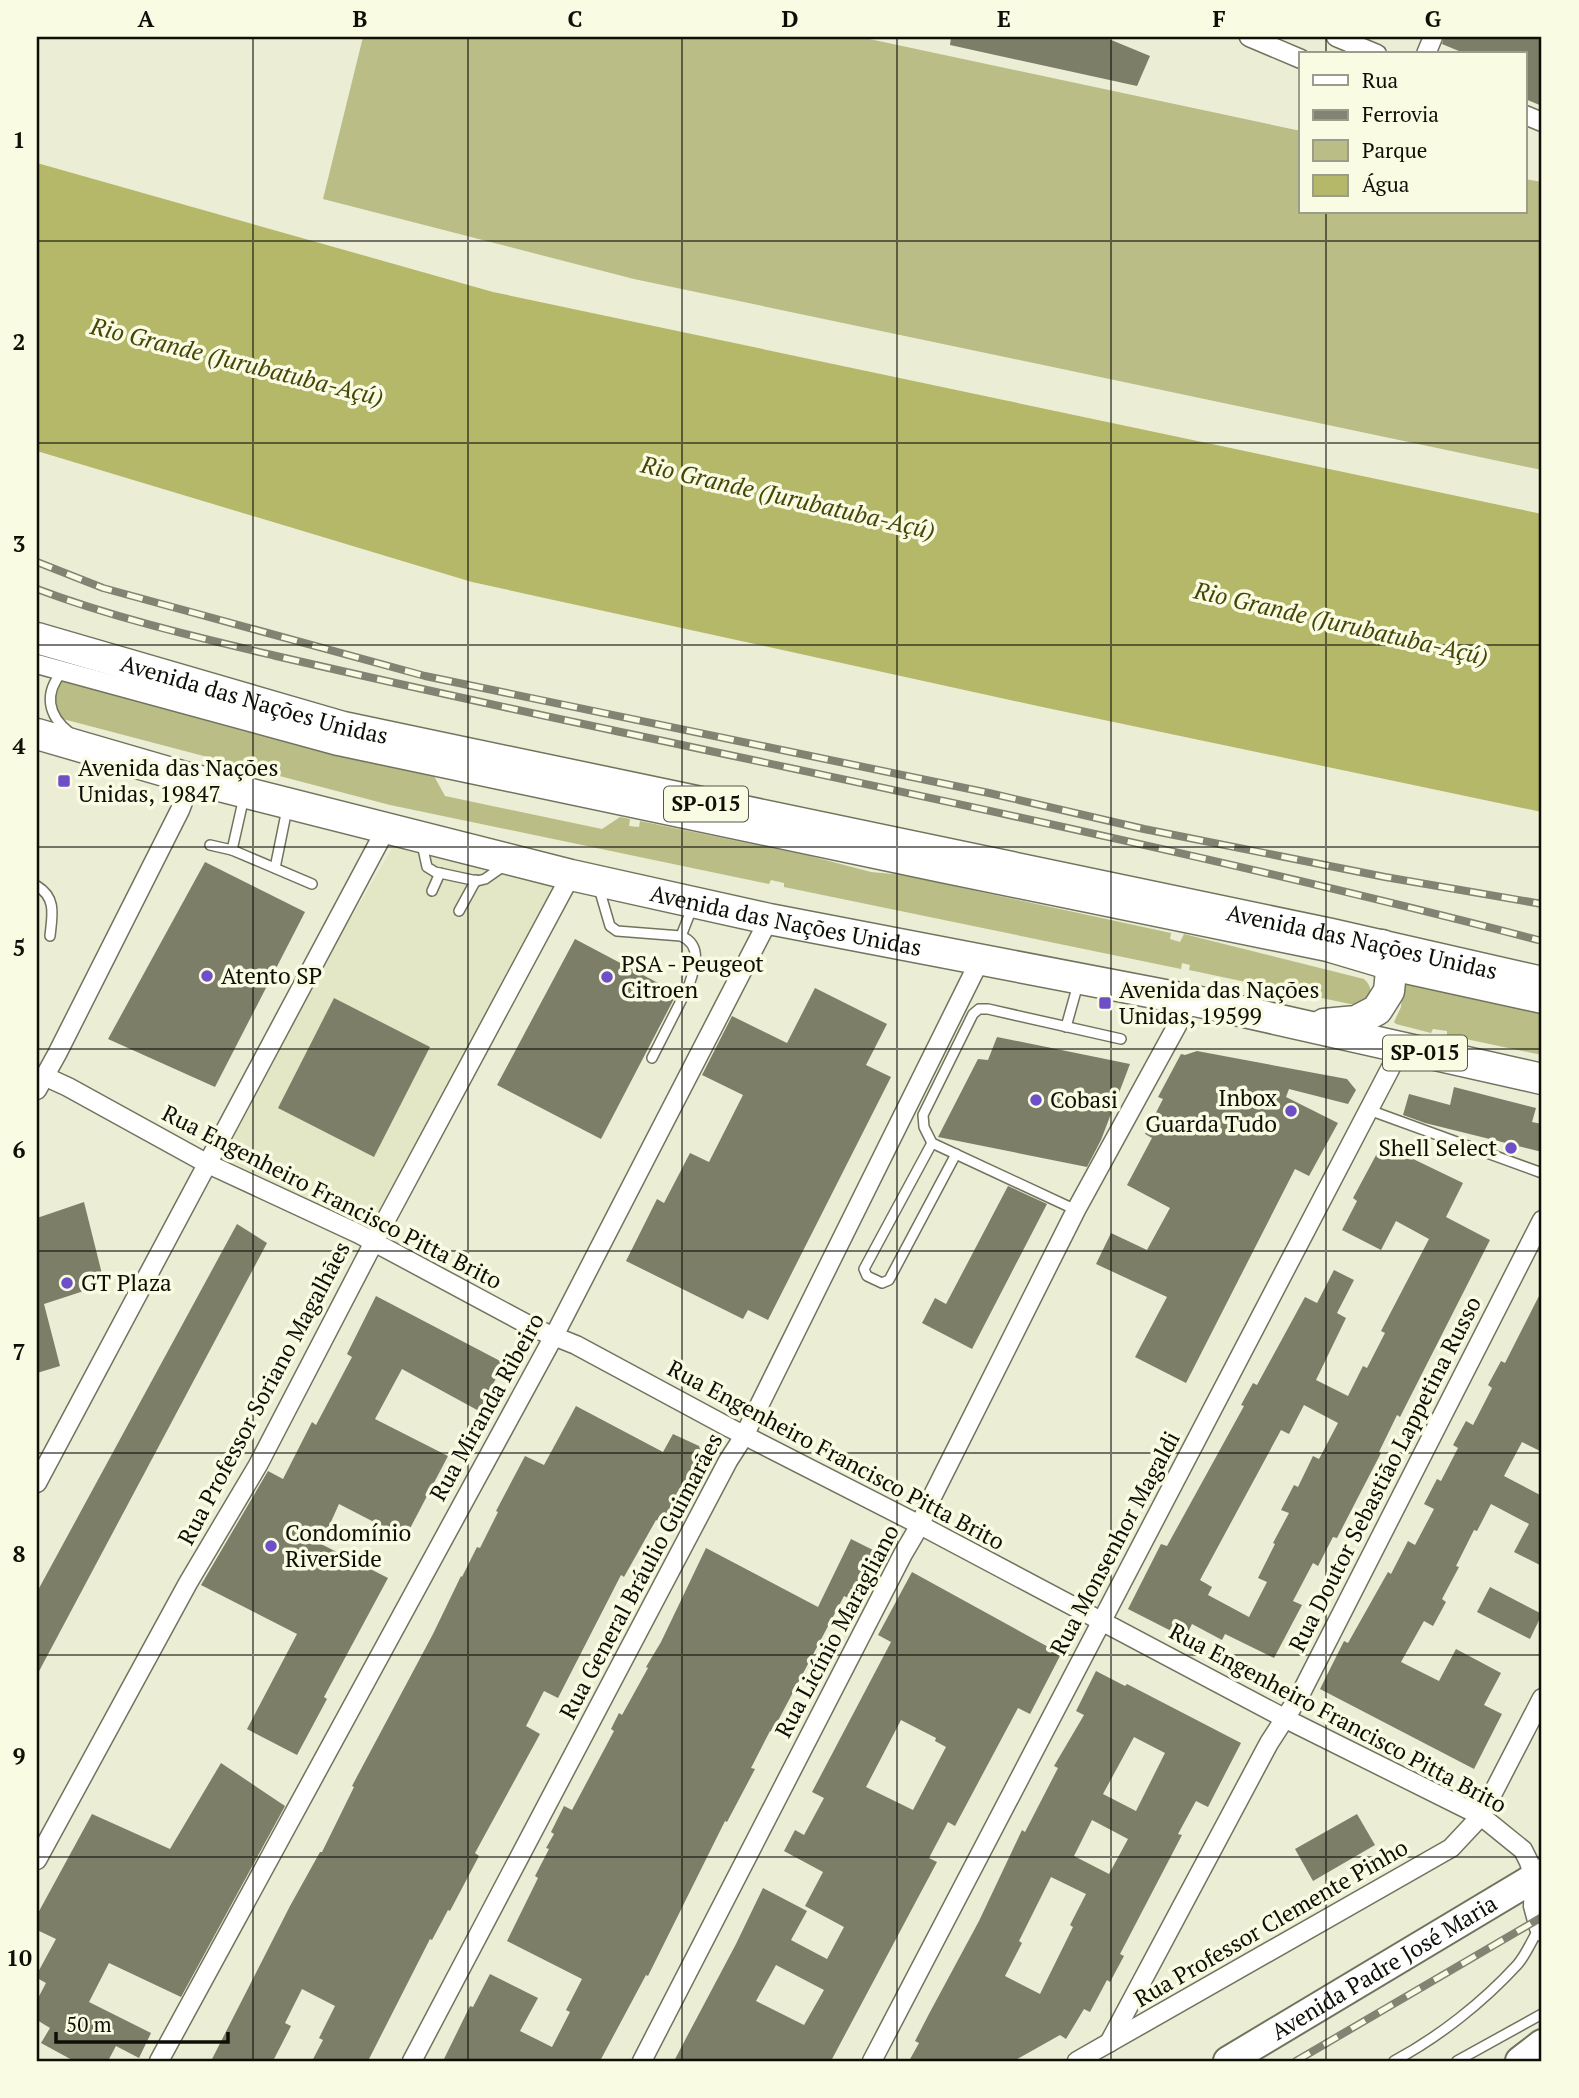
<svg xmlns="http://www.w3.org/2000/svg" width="1579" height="2098" font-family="'PT Serif',serif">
<rect width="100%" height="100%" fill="#ebedd5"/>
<polygon fill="#e4e7c6" points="401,833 571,875 374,1242 206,1164"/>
<g fill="#babd85">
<polygon points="363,37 860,37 1301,131 1301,212 1525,212 1525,179 1542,182 1542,470 634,279 323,199"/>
<path d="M 61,678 L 200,715 L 273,737 L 434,776 L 445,796 L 602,829 L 620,817 L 630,819 L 629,826 L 639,827 L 640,821 L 810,856 L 871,872 L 903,875 L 1171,933 L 1170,939 L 1180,942 L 1184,934 L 1364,979 C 1371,985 1372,992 1369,1000 L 1357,1005 L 1350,1004 L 1189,970 L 1190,965 L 1182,963 L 1181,969 L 784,887 L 784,883 L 771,880 L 769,884 L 390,805 L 63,719 L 54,711 L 55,687 Z"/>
<polygon points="1406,983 1542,1009 1542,1055 1447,1035 1447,1031 1433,1029 1431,1033 1396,1024 1394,1022 1401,1007 1403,985"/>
</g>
<polygon fill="#b4b868" points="37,163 493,292 1542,514 1542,812 1047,708 472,582 37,451"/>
<g fill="#7d7e68" fill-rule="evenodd">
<polygon points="951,37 1104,37 1150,56 1137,86 950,45"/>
<polygon points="1444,37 1542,37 1542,106 1525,99 1525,54 1466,54 1442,44"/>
<polygon points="205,862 305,912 215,1087 108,1039"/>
<polygon points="575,939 677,993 601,1139 497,1085"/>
<polygon points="815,988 887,1024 866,1065 891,1077 768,1320 748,1310 743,1319 626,1261 657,1199 664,1203 690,1153 709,1162 743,1095 702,1075 732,1016 787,1043"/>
<polygon points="334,998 430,1047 374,1157 278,1108"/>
<polygon points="997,1037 1130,1064 1101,1140 1087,1167 938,1137 978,1059 988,1060"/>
<polygon points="1197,1051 1347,1079 1356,1090 1348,1104 1289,1089 1286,1097 1338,1123 1309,1176 1295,1169 1186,1383 1135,1357 1167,1297 1096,1264 1111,1233 1147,1250 1170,1208 1127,1185 1152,1138 1145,1134 1163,1099 1158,1097 1181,1054 1185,1055"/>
<polygon points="1454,1087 1536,1108 1532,1122 1542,1124 1542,1152 1425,1123 1403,1115 1409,1094 1450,1105"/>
<path d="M 1382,1144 L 1463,1183 L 1446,1217 L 1490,1240 L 1400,1417 L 1397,1415 L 1379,1452 L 1381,1453 L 1337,1538 L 1333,1537 L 1318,1566 L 1313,1563 L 1293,1601 L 1302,1605 L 1274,1658 L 1225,1634 L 1222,1640 L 1192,1624 L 1185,1638 L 1128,1609 L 1161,1544 L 1167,1546 L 1244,1406 L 1241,1405 L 1253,1383 L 1257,1385 L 1305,1297 L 1317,1303 L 1334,1270 L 1354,1280 L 1337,1313 L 1346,1318 L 1316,1380 L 1348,1396 L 1363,1366 L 1367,1368 L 1385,1333 L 1381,1331 L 1429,1239 L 1396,1221 L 1381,1250 L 1342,1230 L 1357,1201 L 1353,1198 ZM 1304,1405 L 1338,1423 L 1319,1459 L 1313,1456 L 1298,1487 L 1294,1485 L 1281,1510 L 1289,1513 L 1273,1543 L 1275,1544 L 1258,1578 L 1267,1582 L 1249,1617 L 1208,1595 L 1212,1587 L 1200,1580 L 1281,1430 L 1289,1434 Z"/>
<polygon points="1008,1186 1047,1204 972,1349 922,1323 935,1298 946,1304"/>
<polygon points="84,1202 103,1278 93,1288 44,1304 60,1366 37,1373 37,1218"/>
<polygon points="237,1224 267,1243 37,1675 37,1592"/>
<polygon points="1542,1290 1542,1452 1522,1442 1504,1476 1542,1496 1542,1566 1514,1552 1529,1524 1491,1504 1477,1531 1474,1530 1456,1566 1459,1567 1442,1599 1446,1602 1433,1626 1424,1621 1401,1662 1439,1681 1456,1649 1501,1673 1484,1705 1502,1714 1474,1769 1320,1689 1344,1641 1348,1643 1388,1572 1391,1574 1408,1541 1415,1545 1434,1509 1424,1504 1437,1479 1441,1481 1458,1448 1453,1445 1466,1421 1473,1425 1492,1388 1488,1385 1501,1361 1505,1363"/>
<polygon points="376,1296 504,1363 479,1411 402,1369 375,1419 448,1456 405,1538 339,1504 321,1544 388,1578 324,1697 327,1699 297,1755 247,1729 297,1634 201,1585 268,1471 283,1479 312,1422 316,1425 352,1357 347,1354"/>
<polygon points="576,1406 663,1452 673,1434 699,1446 702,1455 665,1524 656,1520 624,1577 621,1575 558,1698 544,1691 526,1726 540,1734 475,1853 479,1856 450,1911 448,1910 432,1940 430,1939 368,2061 312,2061 323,2040 319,2038 335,2006 302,1989 285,2023 291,2026 273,2061 211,2061 290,1906 320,1852 322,1852 354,1787 352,1786 433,1634 461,1576 462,1577 477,1547 480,1548 498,1512 496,1511 525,1456 544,1465"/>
<polygon points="851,1539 877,1552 853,1600 844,1596 772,1732 770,1731 751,1768 755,1769 727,1822 725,1821 648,1976 646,1975 600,2061 443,2061 470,2006 473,2007 490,1974 538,1998 520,2031 552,2047 570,2012 566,2010 582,1979 507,1941 538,1878 535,1876 549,1849 546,1848 554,1834 551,1832 564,1806 572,1810 614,1731 611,1729 619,1713 622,1715 648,1668 646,1667 661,1642 706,1548 818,1607"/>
<path d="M 912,1572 L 1061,1654 L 1030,1714 L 1018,1708 L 955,1826 L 948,1822 L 929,1858 L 937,1862 L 831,2061 L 674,2061 L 736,1944 L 763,1888 L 807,1911 L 791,1940 L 827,1959 L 844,1927 L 805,1906 L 823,1872 L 784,1851 L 795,1830 L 804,1835 L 824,1798 L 812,1792 L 891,1642 L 878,1635 ZM 901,1720 L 936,1738 L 935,1741 L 946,1747 L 913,1810 L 866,1787 ZM 776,1965 L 824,1990 L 804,2025 L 756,2001 Z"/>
<polygon points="1490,1587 1542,1614 1530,1639 1477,1612"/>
<path d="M 1096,1671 L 1125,1686 L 1127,1684 L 1241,1743 L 1208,1807 L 1196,1801 L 1178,1834 L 1182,1835 L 1120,1954 L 1124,1956 L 1110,1982 L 1107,1980 L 1090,2012 L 1084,2009 L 1066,2039 L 1060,2035 L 1014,2061 L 909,2061 L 919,2043 L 915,2041 L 930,2012 L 979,1921 L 1022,1830 L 1025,1832 L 1058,1768 L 1054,1766 L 1084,1715 L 1076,1711 ZM 1134,1737 L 1165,1753 L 1136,1811 L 1103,1794 ZM 1092,1820 L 1128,1839 L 1109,1874 L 1074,1856 ZM 1051,1877 L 1086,1894 L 1070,1925 L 1073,1927 L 1040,1994 L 1005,1976 L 1022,1943 L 1019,1941 Z"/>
<polygon points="221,1763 285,1806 181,1997 109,1963 89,2002 151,2033 139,2058 116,2046 108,2061 74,2061 41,2043 50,2028 37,2020 37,2000 46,1983 37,1978 37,1974 56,1939 37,1930 37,1915 92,1814 170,1849"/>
<polygon points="1357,1814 1375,1845 1313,1881 1295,1849"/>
</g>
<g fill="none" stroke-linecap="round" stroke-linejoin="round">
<defs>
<g id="service">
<path d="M 62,672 C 44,693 47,715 70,733"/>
<polyline points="422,844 427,867 435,872 477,881 485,879 505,865"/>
<polyline points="210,845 232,850 244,797"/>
<polyline points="232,850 312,884"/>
<polyline points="275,868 287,809"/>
<path d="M 598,885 L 610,926 L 617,931 L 681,936 C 703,945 695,968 689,985 L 652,1058"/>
<path d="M 37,886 C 57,898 52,916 50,936"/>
<polyline points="432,891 440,873"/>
<polyline points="459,911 476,880"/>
<polyline points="681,936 692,908"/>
<polyline points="1066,1027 1078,984"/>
<polyline points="1369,1110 1542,1173"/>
<polyline points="932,1143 864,1269 867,1276 882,1283 889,1280 956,1154"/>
<polyline points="1076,1210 932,1143 924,1127 923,1115 973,1014 979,1009 988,1009 1121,1039"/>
<path d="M 1394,2061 C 1439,2037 1483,2002 1517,1965 C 1526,1955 1532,1940 1539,1928"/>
<polyline points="1457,2061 1542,2014"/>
</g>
<g id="minor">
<polyline points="1249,37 1301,59"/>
<polyline points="1336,37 1377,54"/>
<polyline points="1426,54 1433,37"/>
<polyline points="1525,115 1542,122"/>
<polyline points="37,664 338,746 941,873 1327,952 1391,971 1542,1004"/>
<polyline points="44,1076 68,1087 206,1163 359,1234 536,1329 576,1345 730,1428 920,1525 1286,1719 1481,1816 1523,1850 1529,1862 1534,1878 1533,1906 1539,1928 1542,1932"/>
<polyline points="37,1090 57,1054 180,810 192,779"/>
<polyline points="37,1483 387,827"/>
<polyline points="37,1860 188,1583 258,1465 374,1242 571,875"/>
<polyline points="1109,2043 1269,1743 1300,1695 1542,1220"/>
<polyline points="159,2061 554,1336 769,919"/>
<polyline points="412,2061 728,1461 744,1436 980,960"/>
<polyline points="642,2061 903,1554 920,1525 932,1497 1076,1210 1191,1000"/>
<polyline points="872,2061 1401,1048"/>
<polyline points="1077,2061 1451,1848 1481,1816 1542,1698"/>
</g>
<g id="primary">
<path id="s1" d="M 1228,2061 L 1542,1873"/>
<polyline points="1520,2061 1542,2044"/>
</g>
<g id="trunk">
<path id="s2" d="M 37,638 L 343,727 L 1331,934 L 1542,982"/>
<path id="s3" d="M 37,734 L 192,779 L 571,875 L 769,919 L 1191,1000 L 1542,1079"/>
<polyline points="1324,1024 1356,1021 1377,1010 1389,991 1391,971 1382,945"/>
</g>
</defs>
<use href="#service" stroke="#72735e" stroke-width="12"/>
<use href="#minor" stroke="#72735e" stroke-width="21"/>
<use href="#primary" stroke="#72735e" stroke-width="32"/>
<use href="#trunk" stroke="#72735e" stroke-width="33"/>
<use href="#service" stroke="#fff" stroke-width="9"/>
<use href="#minor" stroke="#fff" stroke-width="18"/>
<use href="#primary" stroke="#fff" stroke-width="28"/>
<use href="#trunk" stroke="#fff" stroke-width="30"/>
<defs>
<g id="rail">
<polyline points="37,562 103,588 425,676 989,793 1144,829 1385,877 1542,904"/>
<path d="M 37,589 C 114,618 196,637 276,656 C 385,681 493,705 602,728 C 917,795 1231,860 1542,941"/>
<polyline points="1296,2061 1542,1917"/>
</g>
</defs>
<use href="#rail" stroke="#828473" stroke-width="8"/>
<use href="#rail" stroke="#f9fbe2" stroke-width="5" stroke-dasharray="16" stroke-linecap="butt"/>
</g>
<path fill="none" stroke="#0f0f07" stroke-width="2" stroke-opacity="0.55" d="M 253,37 L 253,2061M 468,37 L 468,2061M 682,37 L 682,2061M 897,37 L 897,2061M 1111,37 L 1111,2061M 1326,37 L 1326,54M 1326,212 L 1326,2061M 37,241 L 1542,241M 37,443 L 1542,443M 37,645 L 1542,645M 37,847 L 1542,847M 37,1049 L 1542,1049M 37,1251 L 1542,1251M 37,1453 L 1542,1453M 37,1655 L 1542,1655M 37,1857 L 1542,1857"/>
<g fill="#6e4fc8" stroke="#f9fbe2" stroke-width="2.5">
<rect x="57" y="774" width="14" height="14" rx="3.5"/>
<circle cx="207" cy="976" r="7"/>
<circle cx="607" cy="977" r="7"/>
<rect x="1098" y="996" width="14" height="14" rx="3.5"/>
<circle cx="1036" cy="1100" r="7"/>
<circle cx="1291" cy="1111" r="7"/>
<circle cx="1511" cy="1148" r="7"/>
<circle cx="67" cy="1283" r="7"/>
<circle cx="271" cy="1546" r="7"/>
</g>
<g text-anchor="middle" stroke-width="7" stroke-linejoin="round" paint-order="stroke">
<g fill="#f9fbe2" stroke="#555649" stroke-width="2">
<rect x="664" y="786.5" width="84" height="35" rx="5"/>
<rect x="1383" y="1035.5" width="84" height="35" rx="5"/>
</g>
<g font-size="21" font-weight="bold" fill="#0f0f07">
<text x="706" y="811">SP-015</text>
<text x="1425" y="1060">SP-015</text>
</g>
<g font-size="23" fill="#0f0f07" stroke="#f9fbe2">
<text dy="8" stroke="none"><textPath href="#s2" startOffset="226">Avenida das Nações Unidas</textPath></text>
<text dy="8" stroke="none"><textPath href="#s3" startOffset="772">Avenida das Nações Unidas</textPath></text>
<text dy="8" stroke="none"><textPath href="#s2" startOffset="1360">Avenida das Nações Unidas</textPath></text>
<text transform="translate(332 1197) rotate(27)" y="8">Rua Engenheiro Francisco Pitta Brito</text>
<text transform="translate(264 1393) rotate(-62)" y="8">Rua Professor Soriano Magalhães</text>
<text transform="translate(487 1407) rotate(-61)" y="8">Rua Miranda Ribeiro</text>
<text transform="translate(836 1455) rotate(28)" y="8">Rua Engenheiro Francisco Pitta Brito</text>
<text transform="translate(1385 1474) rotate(-63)" y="8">Rua Doutor Sebastião Lappetina Russo</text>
<text transform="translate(1115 1543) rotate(-62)" y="8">Rua Monsenhor Magaldi</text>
<text transform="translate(641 1576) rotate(-62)" y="8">Rua General Bráulio Guimarães</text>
<text transform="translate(837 1631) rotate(-62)" y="8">Rua Licínio Maragliano</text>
<text transform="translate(1338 1718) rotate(28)" y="8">Rua Engenheiro Francisco Pitta Brito</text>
<text transform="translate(1271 1923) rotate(-30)" y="8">Rua Professor Clemente Pinho</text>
<text dy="8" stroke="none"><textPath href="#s1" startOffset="182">Avenida Padre José Maria</textPath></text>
</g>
<g font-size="23" fill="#0f0f07" stroke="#f9fbe2" text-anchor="start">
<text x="78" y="776">Avenida das Nações<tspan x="78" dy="26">Unidas, 19847</tspan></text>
<text x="621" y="972">PSA - Peugeot<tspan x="621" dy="26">Citroen</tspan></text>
<text x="221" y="984">Atento SP</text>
<text x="1119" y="998">Avenida das Nações<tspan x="1119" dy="26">Unidas, 19599</tspan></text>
<text x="1277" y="1106" text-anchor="end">Inbox<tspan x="1277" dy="26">Guarda Tudo</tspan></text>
<text x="1050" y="1108">Cobasi</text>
<text x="1497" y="1156" text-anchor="end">Shell Select</text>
<text x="81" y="1291">GT Plaza</text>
<text x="285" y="1541">Condomínio<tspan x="285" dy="26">RiverSide</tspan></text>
</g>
<g font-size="24" font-style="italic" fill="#454606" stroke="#f9fbe2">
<text transform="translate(237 362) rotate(14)" y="8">Rio Grande (Jurubatuba-Açú)</text>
<text transform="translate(788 498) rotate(13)" y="8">Rio Grande (Jurubatuba-Açú)</text>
<text transform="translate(1341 624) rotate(13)" y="8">Rio Grande (Jurubatuba-Açú)</text>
</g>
</g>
<rect width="1579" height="2098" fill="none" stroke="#f9fbe2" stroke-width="77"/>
<rect x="1299" y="52" width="228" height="161" fill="#f9fbe2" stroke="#9b9d8a" stroke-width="2"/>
<rect x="1313" y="75" width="35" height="10" fill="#ffffff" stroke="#9b9d8a" stroke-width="2"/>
<text x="1362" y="88" font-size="21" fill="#0f0f07">Rua</text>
<rect x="1313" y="110" width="35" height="10" fill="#828473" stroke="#9b9d8a" stroke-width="2"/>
<text x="1362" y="122" font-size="21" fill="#0f0f07">Ferrovia</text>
<rect x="1313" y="140" width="35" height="21" fill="#babd85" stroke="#9b9d8a" stroke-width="2"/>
<text x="1362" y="158" font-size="21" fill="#0f0f07">Parque</text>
<rect x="1313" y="175" width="35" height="21" fill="#b4b868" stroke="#9b9d8a" stroke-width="2"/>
<text x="1362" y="192" font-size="21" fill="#0f0f07">Água</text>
<path d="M56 2032v10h172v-10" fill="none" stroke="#0f0f07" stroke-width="3.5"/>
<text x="66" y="2032" font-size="21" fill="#0f0f07" stroke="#f9fbe2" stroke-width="5" paint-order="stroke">50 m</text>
<rect x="38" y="38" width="1502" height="2022" fill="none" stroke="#0f0f07" stroke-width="2.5"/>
<g font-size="23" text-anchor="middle" font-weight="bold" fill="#0f0f07">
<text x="146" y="27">A</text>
<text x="360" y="27">B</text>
<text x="575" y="27">C</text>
<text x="790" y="27">D</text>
<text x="1004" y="27">E</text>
<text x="1219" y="27">F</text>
<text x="1433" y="27">G</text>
<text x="19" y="148">1</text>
<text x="19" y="350">2</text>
<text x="19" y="552">3</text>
<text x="19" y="754">4</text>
<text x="19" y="956">5</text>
<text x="19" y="1158">6</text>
<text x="19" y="1360">7</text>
<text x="19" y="1562">8</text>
<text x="19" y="1764">9</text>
<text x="19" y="1966">10</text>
</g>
</svg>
